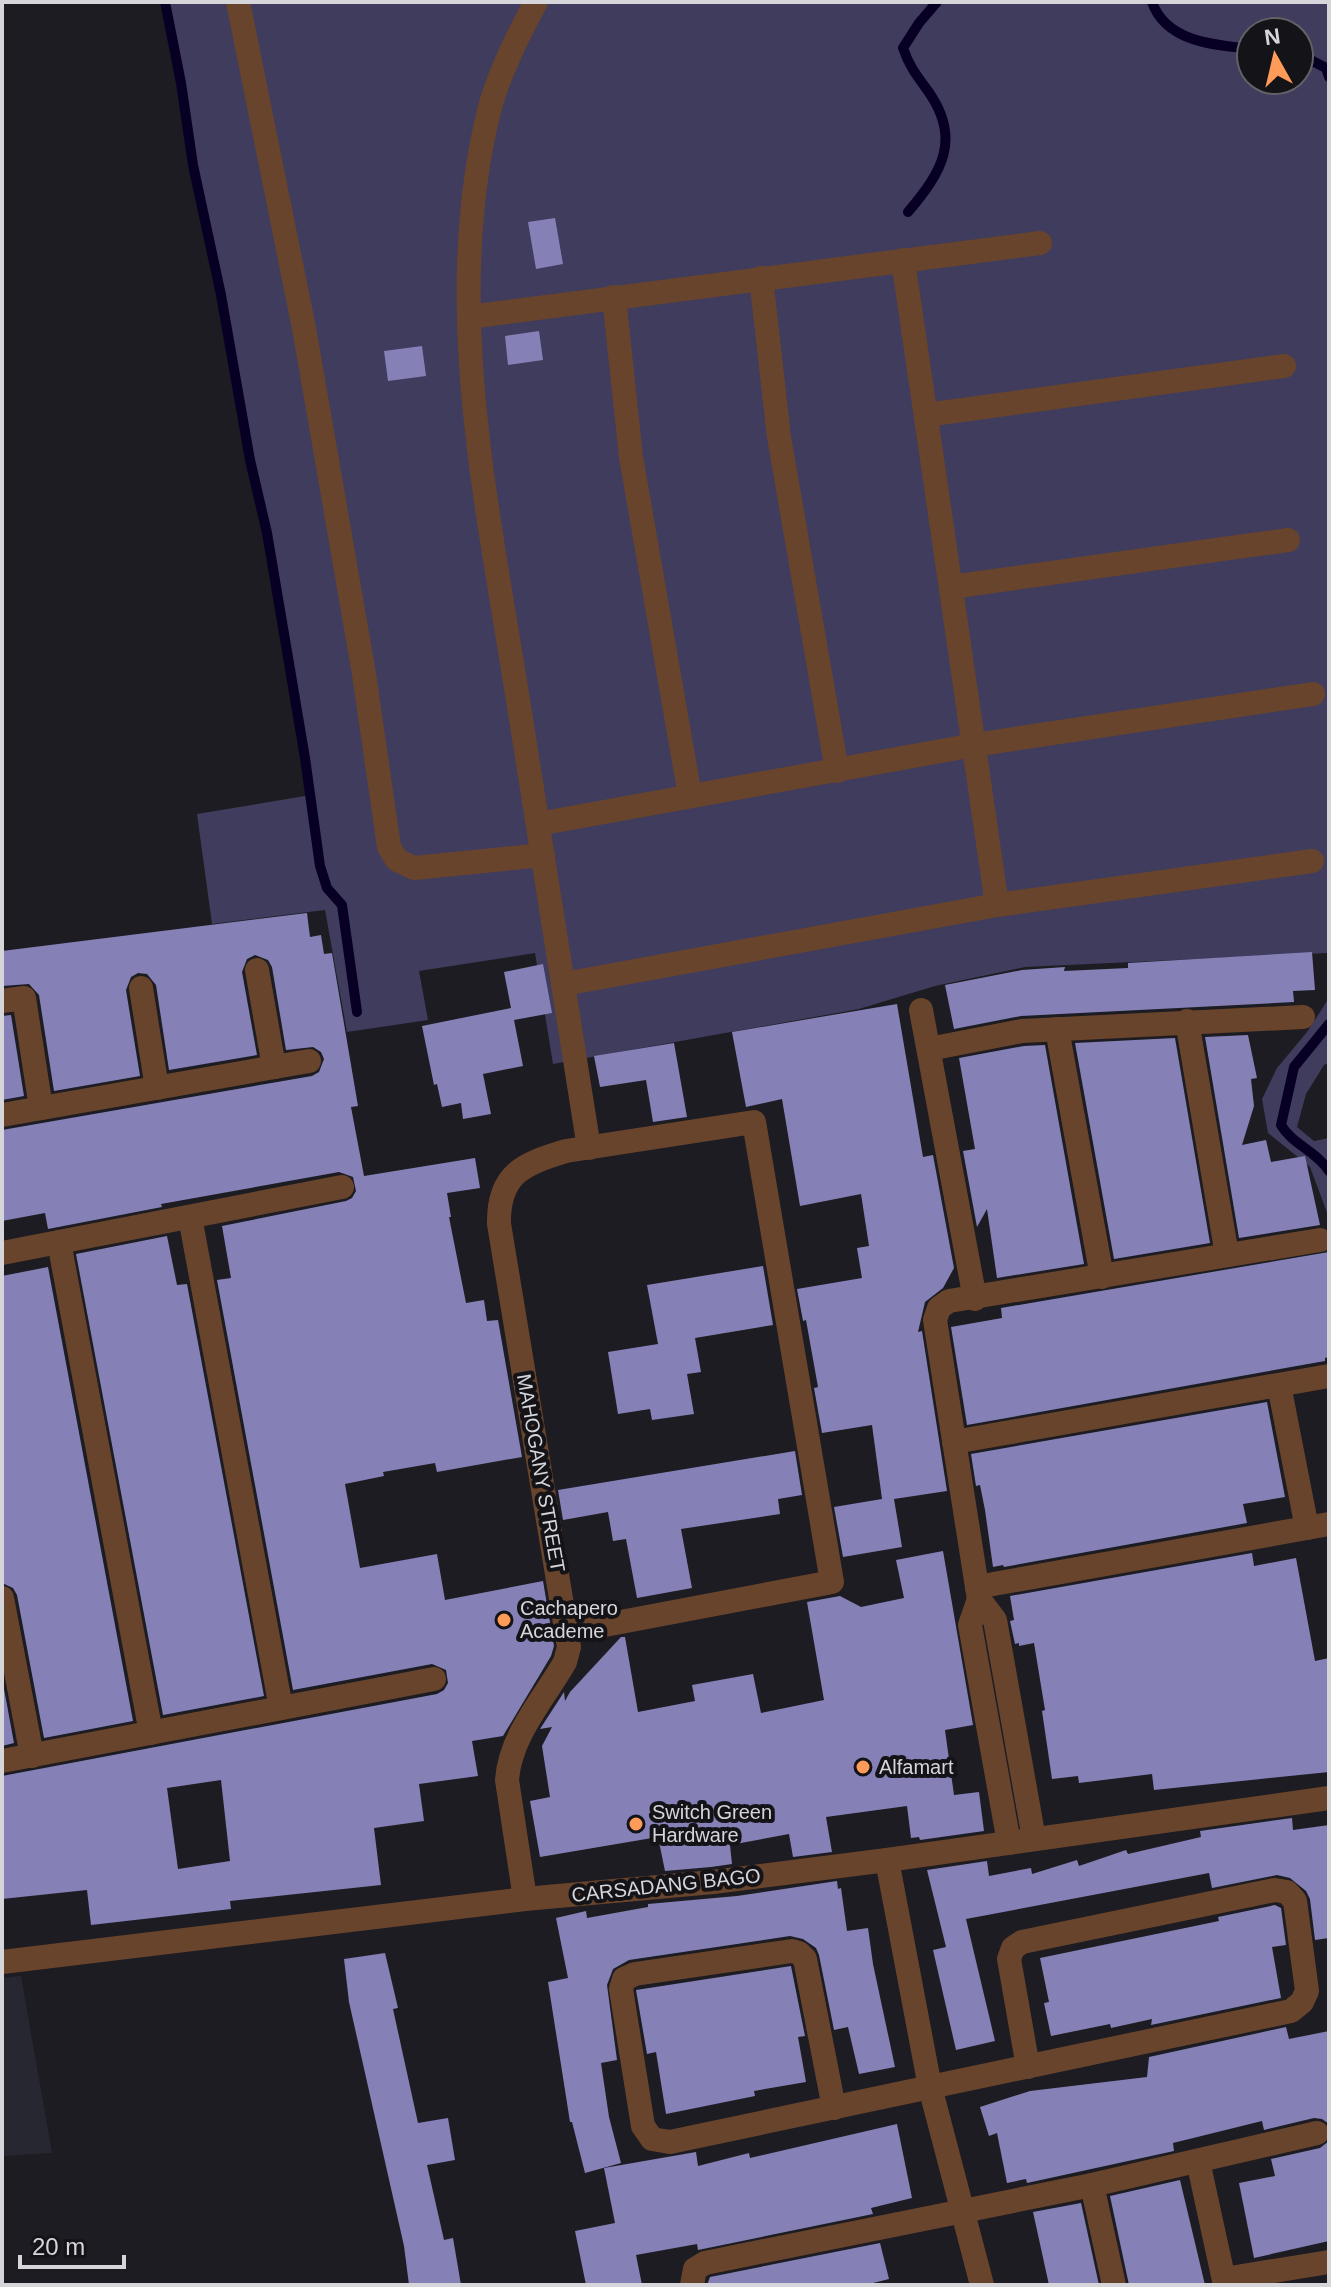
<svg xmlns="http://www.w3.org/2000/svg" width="1331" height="2287" font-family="Helvetica,sans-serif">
<rect width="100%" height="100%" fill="#1c1c22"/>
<polygon fill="#272732" points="21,1976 52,2153 2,2156 2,1978"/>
<g fill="#3f3c5d" fill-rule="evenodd">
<path d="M 165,2 L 1329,2 L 1329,995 L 1327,953 L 1025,967 L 935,986 L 859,1009 L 553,1064 L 535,953 L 419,971 L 428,1020 L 347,1032 L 325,910 L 212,924 L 197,814 L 311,795 L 267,533 L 250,460 L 221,295 L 193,165 L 181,83 ZM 1251,32 L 1299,32 L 1299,80 L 1251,80 Z"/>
<polygon points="1329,998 1329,1063 1324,1065 1306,1094 1297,1127 1314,1141 1329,1138 1329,1218 1310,1167 1268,1133 1262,1099 1277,1068 1307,1032"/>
</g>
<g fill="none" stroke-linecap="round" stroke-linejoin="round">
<g stroke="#080024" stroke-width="10">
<polyline points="165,2 181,83 193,165 221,295 250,460 267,533 305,758 320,866 327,888 342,905 357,1012"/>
<path d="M 1152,2 C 1166,42 1214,45 1251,49"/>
<polyline points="1299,54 1326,68 1329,77"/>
<path d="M 908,212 C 942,172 962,139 928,91 C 917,76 909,66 903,48 L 919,23 L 937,2"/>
<path d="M 1329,1024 L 1294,1067 L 1281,1125 C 1292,1144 1316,1151 1329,1171"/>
</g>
</g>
<g fill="#8581b7" fill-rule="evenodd">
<polygon points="555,218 563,264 536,269 528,222"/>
<polygon points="539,331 543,360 508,365 505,336"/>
<polygon points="422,346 426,376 388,381 384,351"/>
<path d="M 307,913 L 310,937 L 321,935 L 324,954 L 332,953 L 358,1106 L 351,1107 L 364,1176 L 475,1158 L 480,1188 L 447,1193 L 451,1217 L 449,1217 L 466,1303 L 484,1300 L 487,1321 L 498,1320 L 522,1457 L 437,1472 L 435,1463 L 383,1472 L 384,1476 L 345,1484 L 360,1568 L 437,1554 L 445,1600 L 543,1581 L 554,1646 L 551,1656 L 503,1736 L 472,1741 L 478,1776 L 419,1784 L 424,1821 L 374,1828 L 381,1885 L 230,1901 L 231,1909 L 91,1925 L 87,1890 L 2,1899 L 2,1776 L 437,1694 L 444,1690 L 448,1683 L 446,1670 L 432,1664 L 293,1690 L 217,1280 L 231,1278 L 222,1226 L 346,1201 L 352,1198 L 356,1191 L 353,1177 L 339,1172 L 161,1204 L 162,1207 L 48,1229 L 45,1213 L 2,1221 L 2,1130 L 312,1076 L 319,1072 L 324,1059 L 321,1052 L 313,1047 L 286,1050 L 272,967 L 268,960 L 255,955 L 247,959 L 242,972 L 257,1055 L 169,1070 L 156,985 L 147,974 L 138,973 L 131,977 L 126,990 L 140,1076 L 54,1091 L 39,995 L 29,984 L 2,986 L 2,951 ZM 221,1780 L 230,1861 L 178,1869 L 167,1788 Z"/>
<polygon points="1312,952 1315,990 1293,991 1294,1002 1021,1016 954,1029 945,985 1022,970 1065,967 1064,971 1128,968 1128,963"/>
<polygon points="543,964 552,1013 514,1020 523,1066 483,1074 491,1114 463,1119 461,1103 442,1107 437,1084 434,1085 422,1026 511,1008 504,972"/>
<polygon points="897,1004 923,1157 933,1155 954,1268 943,1288 925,1302 918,1332 922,1331 947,1491 894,1499 902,1547 843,1557 834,1507 882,1499 872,1425 822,1433 814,1388 818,1387 806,1320 803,1321 797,1289 862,1278 857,1248 869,1246 861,1194 800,1206 782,1099 746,1107 732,1032"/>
<polygon points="11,1015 24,1096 2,1100 2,1016"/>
<polygon points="1248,1035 1257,1078 1251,1079 1254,1106 1242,1145 1266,1140 1271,1162 1305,1156 1320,1225 1239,1238 1205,1037"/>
<polygon points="1175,1038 1210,1243 1114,1259 1075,1043"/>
<polygon points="674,1043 687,1117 653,1122 646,1080 600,1087 594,1056"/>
<polygon points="1045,1045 1084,1264 997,1278 987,1209 977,1227 963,1151 975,1149 959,1058 1024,1046"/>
<polygon points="167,1236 177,1285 187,1284 264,1696 163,1715 76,1254"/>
<polygon points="1329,1252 1329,1357 1325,1358 1325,1361 967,1425 951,1327 1002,1318 1001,1308"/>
<polygon points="763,1266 773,1325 695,1338 701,1372 687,1374 694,1414 652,1420 650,1409 618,1414 608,1352 658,1344 647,1285"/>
<polygon points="48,1267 133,1721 44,1738 17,1595 13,1588 2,1583 2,1276"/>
<polygon points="1267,1402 1285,1497 1243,1504 1247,1523 1004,1567 1003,1565 993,1567 985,1510 980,1485 976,1486 971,1454"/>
<polygon points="795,1451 802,1495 778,1499 780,1514 681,1529 692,1588 637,1598 626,1539 613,1541 608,1512 563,1520 558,1490"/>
<polygon points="943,1551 973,1725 945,1730 949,1759 954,1795 979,1792 984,1831 920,1840 919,1837 911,1838 907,1806 826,1817 832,1852 793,1857 789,1834 730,1845 732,1864 711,1867 665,1871 658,1837 540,1857 530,1801 550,1797 542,1746 552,1727 540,1729 564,1692 565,1701 570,1692 621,1637 625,1637 638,1712 695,1701 692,1685 753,1674 761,1713 824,1700 807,1602 840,1596 861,1607 904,1598 896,1560"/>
<polygon points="1252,1553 1254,1566 1296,1558 1315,1661 1329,1658 1329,1772 1154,1790 1152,1774 1079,1783 1078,1776 1052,1779 1042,1711 1045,1710 1034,1643 1019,1646 1019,1643 1015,1644 1010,1621 1014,1620 1010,1596"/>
<polygon points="2,1678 14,1743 2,1746"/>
<polygon points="1292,1818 1293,1830 1329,1825 1329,1938 1315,1940 1310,1899 1306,1891 1290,1878 1277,1875 1212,1888 1209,1873 966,1919 995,2041 956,2050 933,1950 946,1947 927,1870 987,1861 989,1876 1031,1868 1032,1874 1077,1860 1079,1866 1126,1850 1128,1854 1201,1837 1200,1831"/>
<polygon points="837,1881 838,1889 841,1888 847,1931 868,1928 873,1964 895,2067 859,2074 848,2027 834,2030 819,1955 816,1948 803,1939 790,1936 629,1960 613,1969 607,1985 617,2060 601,2063 609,2117 621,2163 585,2173 572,2122 570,2122 548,1982 568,1978 556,1918 586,1911 587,1918 648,1907 648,1904 737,1896"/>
<polygon points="1275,1905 1281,1908 1286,1945 1272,1947 1281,1998 1151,2025 1152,2019 1111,2028 1110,2024 1051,2036 1044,2003 1049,2002 1040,1958 1219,1921 1218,1917"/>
<polygon points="385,1953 398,2008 393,2009 418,2123 448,2118 455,2160 427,2165 444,2240 453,2238 461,2285 409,2285 404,2246 349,2002 344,1959"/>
<polygon points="791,1966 805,2036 798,2037 806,2082 754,2091 755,2096 666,2114 656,2052 647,2054 636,1990"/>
<polygon points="1286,2027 1289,2039 1329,2031 1329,2124 1322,2119 1314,2118 1264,2130 1262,2121 1173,2143 1174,2151 1027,2183 1026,2179 1007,2183 997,2133 989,2136 980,2107 1030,2091 1147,2077 1149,2057"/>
<polygon points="897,2124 912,2198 871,2208 873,2214 698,2250 697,2244 636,2255 642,2285 586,2285 575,2231 615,2223 604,2168 696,2152 698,2166 749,2153 750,2158"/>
<polygon points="1329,2141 1329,2241 1254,2258 1239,2183 1275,2176 1271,2159 1320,2148"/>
<polygon points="1180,2180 1205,2285 1129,2285 1110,2196"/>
<polygon points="1081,2203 1099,2285 1049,2285 1033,2212"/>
<polygon points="880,2243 889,2279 865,2285 707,2285 710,2277"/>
</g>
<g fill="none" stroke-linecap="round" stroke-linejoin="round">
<g stroke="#69442c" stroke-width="24">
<polyline points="238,2 304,328 364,674 389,847 397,860 414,868 543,855"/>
<path d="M 536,2 C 518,35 500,71 490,107 C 441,299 487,503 517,694 C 541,845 566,996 589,1148"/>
<polyline points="903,260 997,905"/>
<polyline points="761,278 779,437 837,771"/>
<polyline points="614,297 631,457 690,796"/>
<polyline points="469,317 1040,243"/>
<polyline points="926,415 1284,366"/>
<polyline points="951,587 1288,540"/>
<polyline points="538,824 974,745 1313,694"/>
<polyline points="257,970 274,1067"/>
<polyline points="564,984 997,905 1312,861"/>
<polyline points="141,988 157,1088"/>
<polyline points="2,1001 24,998 41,1108"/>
<polyline points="921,1010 975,1299"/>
<polyline points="1187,1021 1227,1255"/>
<polyline points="1057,1029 1102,1277"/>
<polyline points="929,1049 1022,1031 1303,1017"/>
<polyline points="2,1115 309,1061"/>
<polyline points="190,1217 281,1708"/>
<polyline points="59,1242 151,1733"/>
<polyline points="2,1253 342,1187"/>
<polyline points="1279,1385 1307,1528"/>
<polyline points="954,1442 1329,1376"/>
<polyline points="977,1587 1329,1524"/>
<polyline points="2,1598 32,1756"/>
<polyline points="979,1599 970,1625 1009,1843"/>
<polyline points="2,1761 434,1679"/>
<polyline points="1034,1839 995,1620 979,1599 977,1587 935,1320 939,1308 949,1301 1320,1240"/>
<polyline points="887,1860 930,2087 982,2285"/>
<path d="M 525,1899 L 507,1780 C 510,1736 543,1700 565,1662 L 569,1647 L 499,1224 C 498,1174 523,1164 566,1151 L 754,1122 L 832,1582 L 568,1632"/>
<polyline points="2,1962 525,1899 713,1882 887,1860 1329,1798"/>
<path d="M 834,2108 L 805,1959 L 799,1953 L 792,1951 L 635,1974 L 624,1979 L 621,1989 L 643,2126 L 652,2139 L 670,2142 C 877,2099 1084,2055 1291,2011 L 1302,2002 L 1307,1991 L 1295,1901 L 1287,1892 L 1275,1890 L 1022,1942 L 1013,1948 L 1009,1959 L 1028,2067"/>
<polyline points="1198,2161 1225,2285"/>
<polyline points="1092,2185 1114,2285"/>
<polyline points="1224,2279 1329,2262"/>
<polyline points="692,2285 695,2269 705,2263 1092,2185 1317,2133"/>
</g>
</g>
<g fill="#fe9b58" stroke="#131318" stroke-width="3">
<circle cx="504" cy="1620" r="8"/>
<circle cx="863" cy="1767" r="8"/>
<circle cx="636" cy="1824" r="8"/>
</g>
<g text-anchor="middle" stroke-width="8" stroke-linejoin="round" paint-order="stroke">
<g font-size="20" fill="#d6d6da" stroke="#131318">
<text transform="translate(541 1473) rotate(80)" y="7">MAHOGANY STREET</text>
<text transform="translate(666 1885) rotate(-6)" y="7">CARSADANG BAGO</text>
</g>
<g font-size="20" fill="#d6d6da" stroke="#131318" text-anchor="start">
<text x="520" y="1615">Cachapero<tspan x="520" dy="23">Academe</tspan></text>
<text x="879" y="1774">Alfamart</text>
<text x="652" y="1819">Switch Green<tspan x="652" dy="23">Hardware</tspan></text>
</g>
</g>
<rect width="1331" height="2287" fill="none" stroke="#d6d6da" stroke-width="8"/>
<g transform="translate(1275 56) rotate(352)"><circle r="38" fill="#131318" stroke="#616166" stroke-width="2"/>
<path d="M0-6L14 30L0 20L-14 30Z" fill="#fe9b58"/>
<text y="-12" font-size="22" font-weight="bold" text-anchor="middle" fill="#d6d6da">N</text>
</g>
<path d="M20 2255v12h104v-12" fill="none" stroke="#d6d6da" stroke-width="4"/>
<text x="32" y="2255" font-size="24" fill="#d6d6da" stroke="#131318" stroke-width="6" paint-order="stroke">20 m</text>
</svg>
